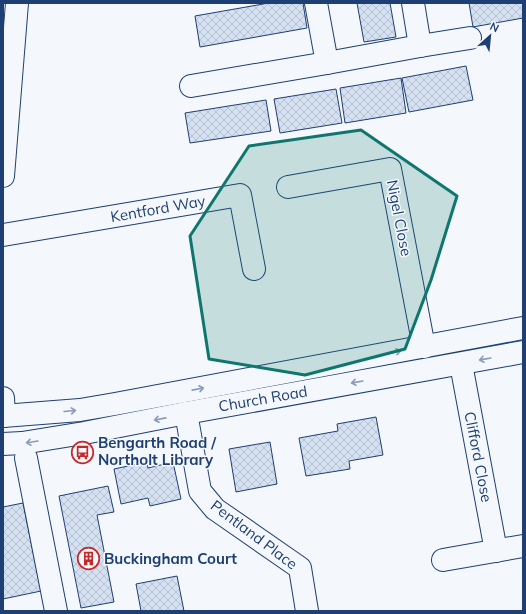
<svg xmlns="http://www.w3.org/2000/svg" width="526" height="614" font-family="Mulish,sans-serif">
<defs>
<pattern id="building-cross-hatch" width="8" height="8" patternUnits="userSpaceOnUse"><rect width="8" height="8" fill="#d5e0f0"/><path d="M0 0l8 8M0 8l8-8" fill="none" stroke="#b6c1d1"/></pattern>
</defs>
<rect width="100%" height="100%" fill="#f4f7fb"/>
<g fill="url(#building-cross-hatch)" stroke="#1d3f73">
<polygon points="269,3 303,3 307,28 200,47 195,16"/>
<polygon points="357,3 390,3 396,37 364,42"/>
<polygon points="469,3 523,3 523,18 473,27"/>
<polygon points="466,66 473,100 409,112 402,78"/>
<polygon points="401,78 406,113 345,123 340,88"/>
<polygon points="336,89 342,123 280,133 274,99"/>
<polygon points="266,100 271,131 190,143 185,113"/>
<polygon points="376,417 383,455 349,461 350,469 306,476 299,438 338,431 337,424"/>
<polygon points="270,442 277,484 236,492 229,449"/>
<polygon points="147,462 148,468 173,462 181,499 150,506 148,498 121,504 114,469"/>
<polygon points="108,486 114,512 97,515 114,602 81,608 59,496"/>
<polygon points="23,503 41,591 3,599 3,507"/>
<polygon points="177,576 184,611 141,611 136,584"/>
</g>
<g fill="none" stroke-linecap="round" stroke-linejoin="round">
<defs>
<g id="minor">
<polyline points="316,3 327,63"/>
<polyline points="413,3 420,46"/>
<polyline points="191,86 327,63 420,46 470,38"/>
<polyline points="3,176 17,3"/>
<polyline points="288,187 390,169 424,347"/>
<polyline points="3,235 240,195 254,269"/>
<polyline points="461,364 496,551"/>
<polyline points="3,398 4,416"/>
<polyline points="186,413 200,491 215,509 300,568 307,611"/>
<polyline points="26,458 56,611"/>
<polyline points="443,560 523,546"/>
</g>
<g id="highway">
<polyline points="3,416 80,410 115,404 523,328"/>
<polyline points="3,444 22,443 84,433 186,413 523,352"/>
</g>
</defs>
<use href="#minor" stroke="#1d3f73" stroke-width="24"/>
<use href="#highway" stroke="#1d3f73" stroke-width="24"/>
<use href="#minor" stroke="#f4f7fb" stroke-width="22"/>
<use href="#highway" stroke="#f4f7fb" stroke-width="22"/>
</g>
<defs><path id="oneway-shaft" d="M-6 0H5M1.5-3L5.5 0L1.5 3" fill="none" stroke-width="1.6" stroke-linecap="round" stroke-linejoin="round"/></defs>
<g stroke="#889bb7">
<use href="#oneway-shaft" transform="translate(395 352) rotate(-11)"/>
<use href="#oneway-shaft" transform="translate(485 359) rotate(170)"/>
<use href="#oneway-shaft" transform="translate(357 382) rotate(170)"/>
<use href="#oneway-shaft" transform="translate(198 389) rotate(-11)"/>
<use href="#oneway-shaft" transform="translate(70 411) rotate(-5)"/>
<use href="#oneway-shaft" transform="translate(160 419) rotate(169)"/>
<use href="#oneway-shaft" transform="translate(32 442) rotate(171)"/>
</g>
<path fill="#0f766e" fill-opacity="0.2" stroke="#0f766e" stroke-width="3" stroke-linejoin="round" d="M 361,130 L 457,196 L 431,280 L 405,349 L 305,375 L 209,359 L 190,236 L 249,146 Z"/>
<defs>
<symbol id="bus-ring" viewBox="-11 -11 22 22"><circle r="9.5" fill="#f4f7fb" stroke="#c62828" stroke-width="1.5"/><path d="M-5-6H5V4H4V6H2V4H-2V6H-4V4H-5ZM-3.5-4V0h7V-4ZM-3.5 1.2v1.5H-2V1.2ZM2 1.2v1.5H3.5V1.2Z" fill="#c62828"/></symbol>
<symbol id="building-ring" viewBox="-11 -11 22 22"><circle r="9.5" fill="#f4f7fb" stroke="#c62828" stroke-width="1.5"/><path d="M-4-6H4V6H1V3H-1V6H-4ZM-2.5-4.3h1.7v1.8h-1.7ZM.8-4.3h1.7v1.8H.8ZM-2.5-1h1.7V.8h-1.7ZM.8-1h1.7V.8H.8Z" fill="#c62828"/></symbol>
</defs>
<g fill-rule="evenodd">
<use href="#bus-ring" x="70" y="440" width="25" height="25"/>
<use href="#building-ring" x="76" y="546" width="25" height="25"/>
</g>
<g text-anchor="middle" stroke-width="3" stroke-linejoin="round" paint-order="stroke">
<g font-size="15" fill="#1d3f73" stroke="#f4f7fb">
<text transform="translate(158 209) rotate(-10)" y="5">Kentford Way</text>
<text transform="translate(399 218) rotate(79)" y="5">Nigel Close</text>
<text transform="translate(263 399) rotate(-10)" y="5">Church Road</text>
<text transform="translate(478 457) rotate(79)" y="5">Clifford Close</text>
<text transform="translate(254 535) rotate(37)" y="5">Pentland Place</text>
</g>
<g font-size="15" font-weight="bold" fill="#1d3f73" stroke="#f4f7fb" text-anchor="start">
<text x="98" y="448">Bengarth Road /<tspan x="98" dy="17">Northolt Library</tspan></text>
<text x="104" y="564">Buckingham Court</text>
</g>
</g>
<rect width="526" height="614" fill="none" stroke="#1d3f73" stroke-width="8"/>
<g transform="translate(490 36) rotate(27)" stroke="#f4f7fb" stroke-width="3" paint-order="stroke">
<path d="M0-3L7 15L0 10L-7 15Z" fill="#1d3f73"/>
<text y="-6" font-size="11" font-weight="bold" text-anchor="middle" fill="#1d3f73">N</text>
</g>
</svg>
